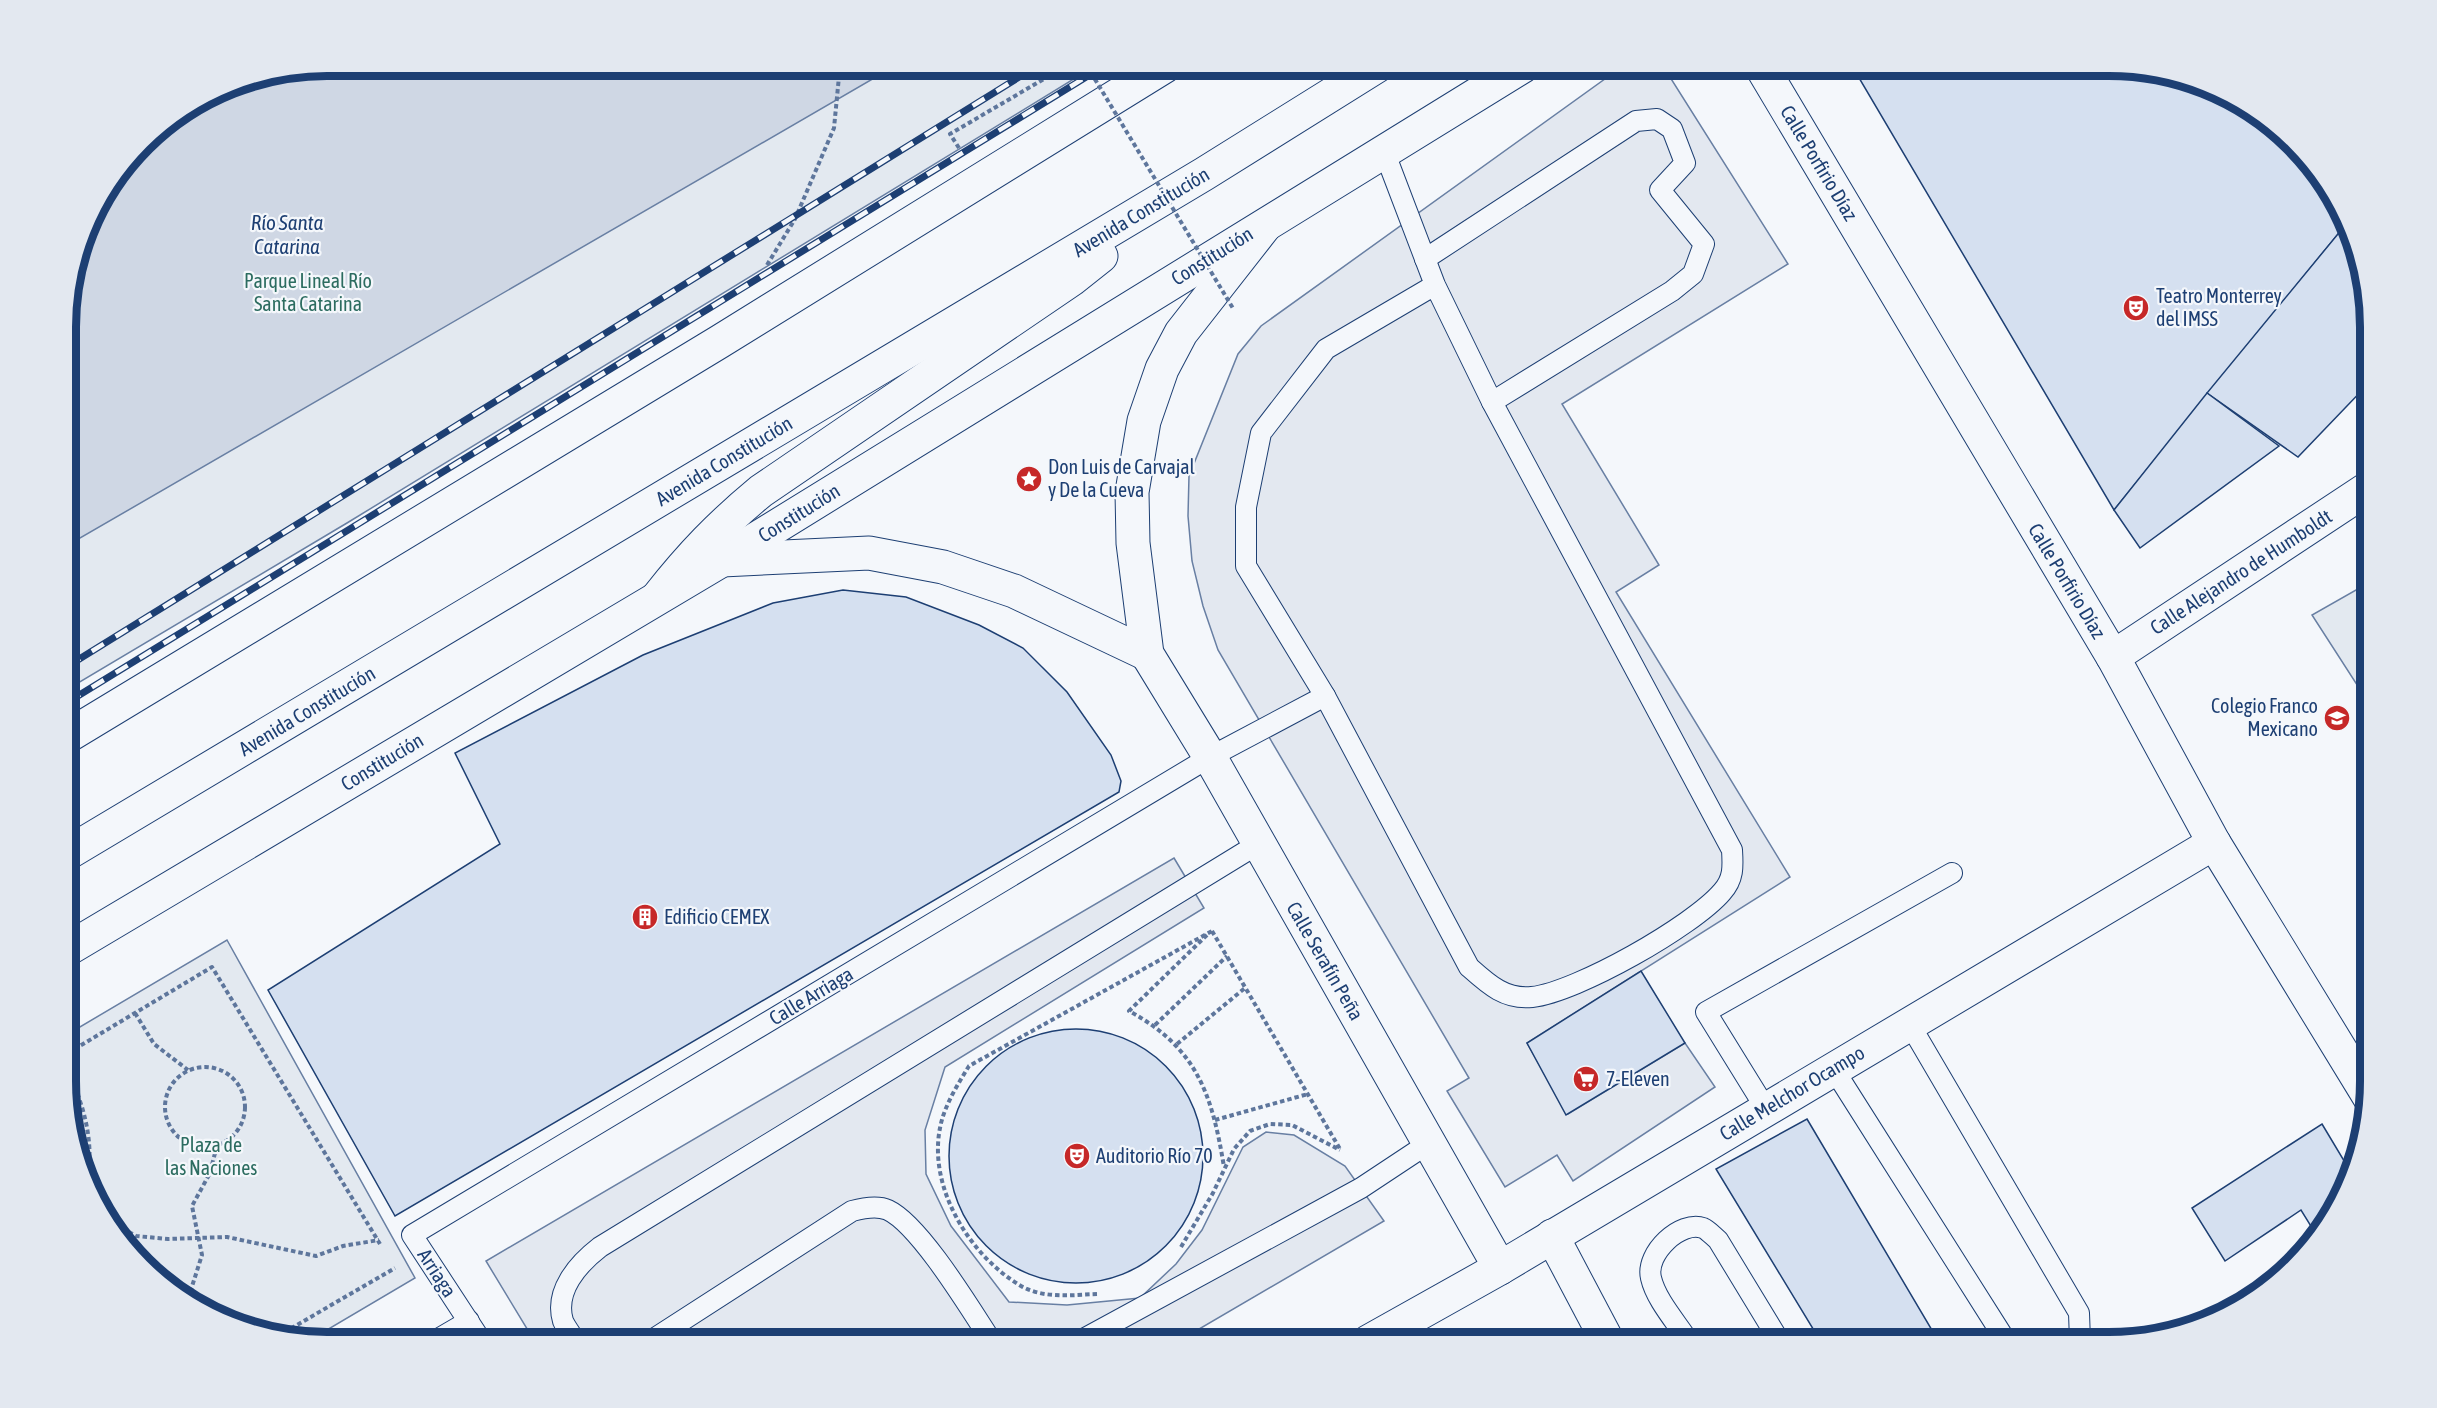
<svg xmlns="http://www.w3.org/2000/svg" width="2437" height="1408" font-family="'Asap Condensed',sans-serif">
<rect width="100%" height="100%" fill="#f4f7fb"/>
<g fill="#e3e9f0" stroke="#687fa3" stroke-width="1.5">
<polygon points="328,66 1095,66 347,523 68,689 68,294 93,212 155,131 228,86"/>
<polygon points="2370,582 2370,705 2312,615"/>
<polygon points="227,940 415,1278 310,1340 260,1333 197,1307 110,1226 68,1114 68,1034"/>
</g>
<g fill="#e3e8f0" stroke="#687fa3" stroke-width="1.5">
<polygon points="1623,66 1663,66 1788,264 1562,404 1659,565 1616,592 1790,877 1527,1043 1568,1114 1685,1043 1715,1087 1573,1181 1557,1155 1505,1187 1447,1091 1469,1078 1218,650 1203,606 1192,561 1188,516 1189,476 1238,354 1261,326"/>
<polygon points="1174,858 1204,908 945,1067 925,1130 926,1174 951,1226 1009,1302 1067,1305 1140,1298 1176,1264 1202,1230 1243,1147 1266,1132 1294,1135 1345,1166 1384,1221 1177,1342 535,1342 486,1261"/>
</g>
<polygon fill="#cfd7e4" stroke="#687fa3" stroke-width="1.5" points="328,66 895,66 68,545 68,294 93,212 155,131 228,86"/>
<g fill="#d5e0f0" stroke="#1d3f73" stroke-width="1.5">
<polygon points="1852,66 2110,66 2178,75 2240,101 2327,183 2347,223 2114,510"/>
<polygon points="2347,223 2357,243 2370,310 2370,382 2298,457 2207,393"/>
<polygon points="2207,393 2279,446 2140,548 2114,510"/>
<polygon points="843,590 906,597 979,625 1023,648 1067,692 1111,755 1121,781 1119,792 395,1216 268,990 500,844 455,753 643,655 773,603"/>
<polygon points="1641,971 1685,1043 1566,1115 1527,1043"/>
<circle cx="1076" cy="1156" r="127"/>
<polygon points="1807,1119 1939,1342 1821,1342 1716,1169"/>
<polygon points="2322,1124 2349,1169 2336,1211 2317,1236 2301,1210 2225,1261 2192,1208"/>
</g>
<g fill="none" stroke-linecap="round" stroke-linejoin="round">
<defs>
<g id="service">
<path d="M 1384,151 L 1435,285 L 1492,402 L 1732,850 C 1733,866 1734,879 1722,892 C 1693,926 1577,992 1532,997 C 1505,1000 1488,984 1469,967 L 1325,696 L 1246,566 L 1246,507 L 1261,433 L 1326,349 L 1435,285"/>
<polyline points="1425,259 1636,121 1657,119 1672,129 1685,163 1660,190 1704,244 1693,274 1672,291 1492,402"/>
<polyline points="1909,1023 2079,1313 2080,1341"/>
<polyline points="1833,1068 2006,1341"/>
<polyline points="1766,1109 1706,1012 1952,873"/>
<polyline points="433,1342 469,1321"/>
<polyline points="482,1342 412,1235 1210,757 1325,696"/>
<path d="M 576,1342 C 572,1335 566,1328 563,1321 C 554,1291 578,1264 600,1247 L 1258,844"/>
<path d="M 649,1342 L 852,1211 C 863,1208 877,1205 888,1210 C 920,1225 971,1310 992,1342"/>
<polyline points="1078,1342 1361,1188 1429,1143"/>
<path d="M 1689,1342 C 1677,1323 1656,1300 1651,1278 C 1645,1253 1681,1220 1703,1228 C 1708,1230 1713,1236 1718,1240 L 1780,1342"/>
</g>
<g id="minor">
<polyline points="1761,66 2113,657 2214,843 2370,1098"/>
<polyline points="1264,227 1181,333 1162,369 1144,421 1132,492 1133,543 1147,654 1210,757 1500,1268"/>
<polyline points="722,560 869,553 943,567 1014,591 1147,654"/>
<polyline points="2113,657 2370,487"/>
<polyline points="1552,1236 1608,1342"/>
<polyline points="1368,1342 1500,1268 2214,843"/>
</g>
<polyline id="tertiary" points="68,949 722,560 1523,66"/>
<g id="trunk">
<path d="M 658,597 C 691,555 720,525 761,491 L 1072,279 L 1101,256"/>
<polyline points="68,736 719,342 1165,66"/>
<polyline points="68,853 1204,174 1377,66"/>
</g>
</defs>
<use href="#service" stroke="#1d3f73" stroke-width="22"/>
<use href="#minor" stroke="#1d3f73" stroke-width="35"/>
<use href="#tertiary" stroke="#1d3f73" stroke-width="35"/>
<use href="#trunk" stroke="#1d3f73" stroke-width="35"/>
<g stroke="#5e769c" stroke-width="4" stroke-dasharray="4.5 3" stroke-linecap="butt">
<polyline points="959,148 950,134 1066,66"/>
<polyline points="767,265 795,219 834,128 840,66"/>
<polyline points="1212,931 1340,1149"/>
<path d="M 1207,935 L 1129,1011 C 1197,1048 1212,1094 1224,1167"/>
<polyline points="135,1013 154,1044 188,1070"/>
<polyline points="1155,1025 1227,956"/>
<polyline points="1177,1044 1245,988"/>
<polyline points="68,1053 212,967 380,1244"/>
<circle cx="205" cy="1107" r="40"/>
<path d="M 68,1073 C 83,1102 92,1136 89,1168"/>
<polyline points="1215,1120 1308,1094"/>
<polyline points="109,1221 136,1236 168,1239 227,1237 316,1256 343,1246 379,1240"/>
<polyline points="1181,1247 1213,1193 1234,1149 1250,1131 1270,1124 1292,1125 1340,1150"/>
<path d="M 1097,1294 C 1072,1295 1044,1299 1021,1286 C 970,1256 928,1188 940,1128 C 944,1106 958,1084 969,1066 L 1212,931"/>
<polyline points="188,1299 202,1255 192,1206 210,1173 217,1145"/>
<polyline points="278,1336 395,1268"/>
</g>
<use href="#service" stroke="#f4f7fb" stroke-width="20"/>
<use href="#minor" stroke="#f4f7fb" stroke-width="33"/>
<use href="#tertiary" stroke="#f4f7fb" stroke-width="33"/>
<use href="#trunk" stroke="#f4f7fb" stroke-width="33"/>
<defs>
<g id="rail">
<polyline points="68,666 1037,66"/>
<polyline points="68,702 1104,66"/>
</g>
</defs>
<use href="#rail" stroke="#1d3f73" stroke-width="7"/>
<use href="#rail" stroke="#f4f7fb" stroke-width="4.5" stroke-dasharray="14" stroke-linecap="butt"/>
<polyline stroke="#5e769c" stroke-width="4" stroke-dasharray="4.5 3" stroke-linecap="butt" points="1087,66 1234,310"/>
</g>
<defs>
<symbol id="theatre-disc" viewBox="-11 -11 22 22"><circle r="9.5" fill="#c62828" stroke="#f4f7fb"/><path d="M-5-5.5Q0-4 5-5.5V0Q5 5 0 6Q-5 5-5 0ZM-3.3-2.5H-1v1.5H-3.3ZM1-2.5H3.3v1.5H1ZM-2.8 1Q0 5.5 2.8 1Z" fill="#fff"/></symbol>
<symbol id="sight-disc" viewBox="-11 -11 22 22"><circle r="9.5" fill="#c62828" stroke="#f4f7fb"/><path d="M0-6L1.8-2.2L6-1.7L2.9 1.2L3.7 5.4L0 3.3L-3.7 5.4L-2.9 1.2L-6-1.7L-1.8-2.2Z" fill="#fff"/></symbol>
<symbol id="school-disc" viewBox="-11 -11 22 22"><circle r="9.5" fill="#c62828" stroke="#f4f7fb"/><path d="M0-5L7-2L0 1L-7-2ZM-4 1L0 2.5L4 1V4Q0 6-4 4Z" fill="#fff"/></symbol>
<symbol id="building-disc" viewBox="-11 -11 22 22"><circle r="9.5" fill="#c62828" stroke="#f4f7fb"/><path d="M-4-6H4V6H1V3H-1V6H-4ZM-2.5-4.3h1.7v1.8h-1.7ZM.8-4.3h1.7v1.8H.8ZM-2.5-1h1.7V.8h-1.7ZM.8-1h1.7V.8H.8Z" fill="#fff"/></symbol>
<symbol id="supermarket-disc" viewBox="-11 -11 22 22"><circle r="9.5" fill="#c62828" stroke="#f4f7fb"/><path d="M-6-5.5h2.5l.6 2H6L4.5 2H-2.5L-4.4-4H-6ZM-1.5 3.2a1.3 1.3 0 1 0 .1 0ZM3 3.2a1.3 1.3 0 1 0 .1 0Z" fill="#fff"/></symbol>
</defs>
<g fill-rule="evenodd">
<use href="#theatre-disc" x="2121" y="293" width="30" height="30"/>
<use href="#sight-disc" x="1014" y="464" width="30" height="30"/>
<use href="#school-disc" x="2322" y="703" width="30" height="30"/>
<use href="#building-disc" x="630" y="902" width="30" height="30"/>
<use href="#supermarket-disc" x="1571" y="1064" width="30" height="30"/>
<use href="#theatre-disc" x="1062" y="1141" width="30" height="30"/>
</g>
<g text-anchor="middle" stroke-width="4.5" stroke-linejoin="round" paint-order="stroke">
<g font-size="20" fill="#1d3f73" stroke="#f4f7fb">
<text transform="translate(1819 163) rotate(59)" y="7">Calle Porfirio Díaz</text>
<text transform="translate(1141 212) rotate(-31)" y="7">Avenida Constitución</text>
<text transform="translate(1212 256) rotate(-32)" y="7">Constitución</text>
<text transform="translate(724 461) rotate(-31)" y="7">Avenida Constitución</text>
<text transform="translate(799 513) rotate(-32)" y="7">Constitución</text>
<text transform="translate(2241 572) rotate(-33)" y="7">Calle Alejandro de Humboldt</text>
<text transform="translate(2067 581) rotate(59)" y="7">Calle Porfirio Díaz</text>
<text transform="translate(307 711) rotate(-31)" y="7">Avenida Constitución</text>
<text transform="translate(382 762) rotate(-31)" y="7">Constitución</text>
<text transform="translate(1325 961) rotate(60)" y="7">Calle Serafín Peña</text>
<text transform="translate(811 996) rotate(-31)" y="7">Calle Arriaga</text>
<text transform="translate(1792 1093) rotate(-31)" y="7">Calle Melchor Ocampo</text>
<text transform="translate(437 1273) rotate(57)" y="7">Arriaga</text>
</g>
<g font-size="20" fill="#2c6c60" stroke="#f4f7fb">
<text x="308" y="288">Parque Lineal Río<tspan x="308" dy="23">Santa Catarina</tspan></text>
<text x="211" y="1152">Plaza de<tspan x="211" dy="23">las Naciones</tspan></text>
</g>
<g font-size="20" fill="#1d3f73" stroke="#f4f7fb" text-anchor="start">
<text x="2156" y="303">Teatro Monterrey<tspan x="2156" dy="23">del IMSS</tspan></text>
<text x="1048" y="474">Don Luis de Carvajal<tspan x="1048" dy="23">y De la Cueva</tspan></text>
<text x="2318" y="713" text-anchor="end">Colegio Franco<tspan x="2318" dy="23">Mexicano</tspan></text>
<text x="664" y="924">Edificio CEMEX</text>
<text x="1606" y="1086">7-Eleven</text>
<text x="1096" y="1163">Auditorio Río 70</text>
</g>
<g font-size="21" font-style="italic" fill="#1d3f73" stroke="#f4f7fb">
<text x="287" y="230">Río Santa<tspan x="287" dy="24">Catarina</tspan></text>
</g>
</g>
<path d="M0 0H2437V1408H0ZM327 76H2109A251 251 0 0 1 2360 327V1081A251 251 0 0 1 2109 1332H327A251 251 0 0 1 76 1081V327A251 251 0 0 1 327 76Z" fill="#e3e8f0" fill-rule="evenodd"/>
<path fill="none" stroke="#1d3f73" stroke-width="8" d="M327 76H2109A251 251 0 0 1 2360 327V1081A251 251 0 0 1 2109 1332H327A251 251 0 0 1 76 1081V327A251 251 0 0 1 327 76Z"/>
</svg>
